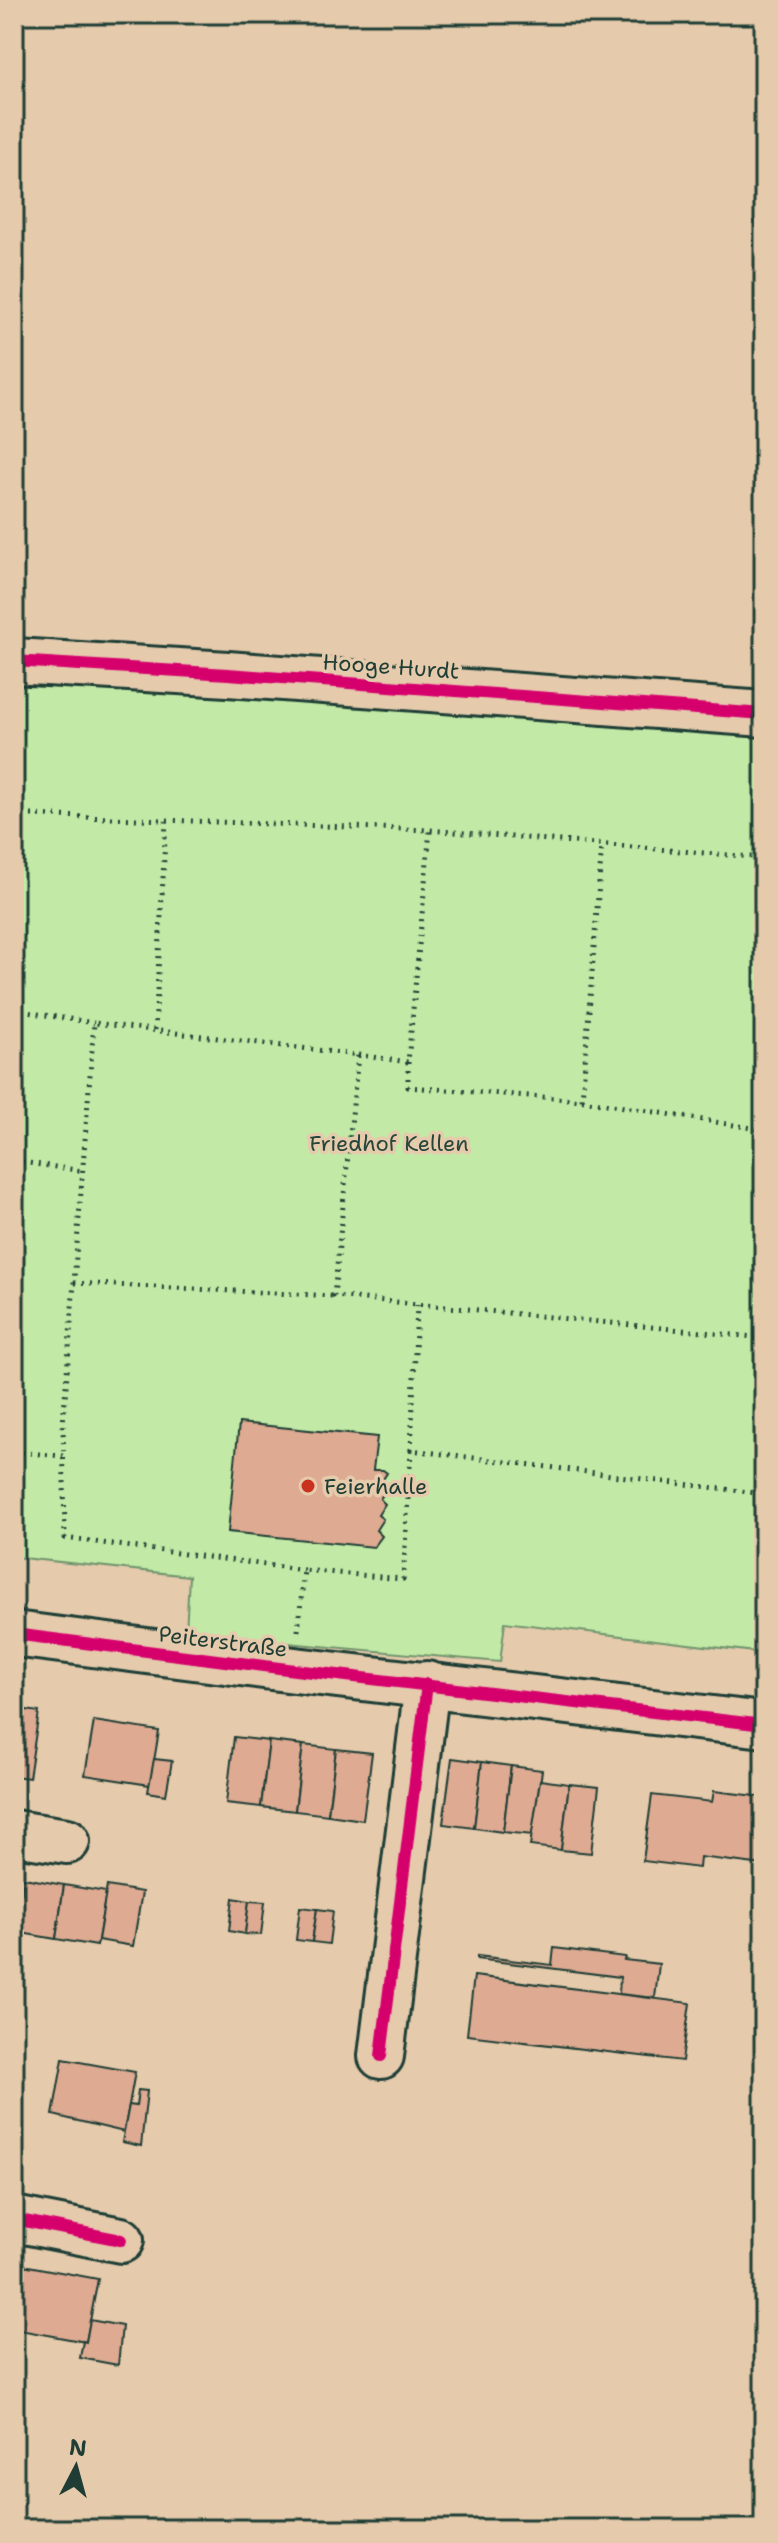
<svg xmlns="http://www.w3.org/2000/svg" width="778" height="2543" font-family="'Shantell Sans',sans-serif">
<rect width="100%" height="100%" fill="#e5caac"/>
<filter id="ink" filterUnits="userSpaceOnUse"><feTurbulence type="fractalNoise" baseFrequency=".0125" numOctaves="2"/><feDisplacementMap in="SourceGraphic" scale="16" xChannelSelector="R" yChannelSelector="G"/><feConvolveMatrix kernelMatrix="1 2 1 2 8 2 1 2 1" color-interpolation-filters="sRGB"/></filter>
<g filter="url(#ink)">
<polygon fill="#c2eaa6" stroke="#70946d" stroke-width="2" points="14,679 764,729 764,1653 505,1622 500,1662 186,1634 189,1576 14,1557"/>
<g fill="#deaa92" stroke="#1f3d34" stroke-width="2">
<polygon points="239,1423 377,1437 373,1470 383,1470 387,1473 380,1484 387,1489 380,1499 385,1504 378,1515 383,1519 376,1530 382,1536 374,1547 228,1532"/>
<polygon points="14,1708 39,1712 29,1778 14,1776"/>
<polygon points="94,1721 159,1731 150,1785 85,1775"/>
<polygon points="234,1737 269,1741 261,1807 226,1803"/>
<polygon points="269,1741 303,1745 295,1811 261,1807"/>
<polygon points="303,1745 336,1749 328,1815 295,1811"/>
<polygon points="336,1749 372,1753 363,1820 328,1815"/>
<polygon points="452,1758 482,1762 474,1828 443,1824"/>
<polygon points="154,1759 172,1761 166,1795 148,1792"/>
<polygon points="482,1762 511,1766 503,1832 474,1828"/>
<polygon points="511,1766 542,1770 533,1835 503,1832"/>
<polygon points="540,1780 569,1784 561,1850 530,1846"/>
<polygon points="569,1784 599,1787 591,1853 561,1850"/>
<polygon points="714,1791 764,1797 764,1865 700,1857 699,1868 643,1861 652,1795 712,1802"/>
<polygon points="24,1878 64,1885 56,1939 15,1932"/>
<polygon points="14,1882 23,1884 14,1935"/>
<polygon points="64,1885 106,1892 97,1946 56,1939"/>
<polygon points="107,1886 142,1892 133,1946 98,1940"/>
<polygon points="233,1898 249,1901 245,1934 229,1931"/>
<polygon points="249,1901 265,1902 261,1935 245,1934"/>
<polygon points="300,1907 317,1909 312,1942 296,1940"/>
<polygon points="317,1909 333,1911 329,1944 312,1942"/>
<polygon points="554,1948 625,1957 624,1960 659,1964 655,1998 619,1994 620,1977 477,1959 477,1956 552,1965"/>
<polygon points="474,1976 690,2003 682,2061 467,2035"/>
<polygon points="63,2059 135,2072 124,2132 53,2115"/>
<polygon points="138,2090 147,2091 141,2146 122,2142 129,2105 136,2106"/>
<polygon points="23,2265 98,2279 86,2342 14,2329 14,2313"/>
<polygon points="90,2320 122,2326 118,2365 80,2358 83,2341 86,2342"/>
</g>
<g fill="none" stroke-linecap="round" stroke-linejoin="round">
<defs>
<g id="street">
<polyline points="14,661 228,674 764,714"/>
<polyline points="14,1634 295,1670 764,1725"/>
<polyline points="14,1833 67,1841"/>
<polyline points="381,2056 427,1684"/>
<polyline points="14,2219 121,2240"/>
</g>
</defs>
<use href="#street" stroke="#1f3d34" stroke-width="50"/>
<g stroke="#1f3d34" stroke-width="5" stroke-dasharray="2 6" stroke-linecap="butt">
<polyline points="31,815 430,830 764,858"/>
<polyline points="14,1010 94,1023"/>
<polyline points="155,1030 166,821"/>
<polyline points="358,1055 408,1062 430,830"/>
<polyline points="408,1062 408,1087 582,1100 602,845"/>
<polyline points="582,1100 764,1130"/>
<polyline points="14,1161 83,1171"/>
<polyline points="74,1283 334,1296"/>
<polyline points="411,1450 417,1305"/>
<polyline points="14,1452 63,1456"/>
<polyline points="304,1570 65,1538 63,1425 94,1023 358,1055 334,1296 764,1338"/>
<polyline points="298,1631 304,1570 403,1579 411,1450 764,1494"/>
</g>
<use href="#street" stroke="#e5caac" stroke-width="44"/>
<defs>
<g id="cycleway">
<polyline points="14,661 228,674 764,714"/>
<polyline points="14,1634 295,1670 764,1725"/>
<polyline points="381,2056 427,1684"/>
<polyline points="14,2219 121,2240"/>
</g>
</defs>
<use href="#cycleway" stroke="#e5caac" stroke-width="17"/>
<use href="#cycleway" stroke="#d6006c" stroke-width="12"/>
</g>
</g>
<circle fill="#c8321e" stroke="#e5caac" stroke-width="3" cx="308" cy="1486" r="8"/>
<g text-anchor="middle" stroke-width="7" stroke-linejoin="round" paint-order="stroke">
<g font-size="22" fill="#1f3d34" stroke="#e5caac">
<text transform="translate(391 666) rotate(4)" y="8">Hooge Hurdt</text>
<text transform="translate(223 1641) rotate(7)" y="8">Peiterstraße</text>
</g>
<g font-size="22" fill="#27463a" stroke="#e5caac">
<text x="389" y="1151">Friedhof Kellen</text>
</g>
<g font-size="22" fill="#1f3d34" stroke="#e5caac" text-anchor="start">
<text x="324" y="1494">Feierhalle</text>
</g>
</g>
<rect width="778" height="2543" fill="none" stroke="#e5caac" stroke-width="48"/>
<rect x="24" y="24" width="730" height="2495" fill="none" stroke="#1f3d34" stroke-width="3" filter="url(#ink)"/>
<g transform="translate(76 2467) rotate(6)" stroke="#e5caac" stroke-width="6" paint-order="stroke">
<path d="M0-6L14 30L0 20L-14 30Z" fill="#1f3d34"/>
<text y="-12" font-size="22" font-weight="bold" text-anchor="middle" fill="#1f3d34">N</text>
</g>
</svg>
